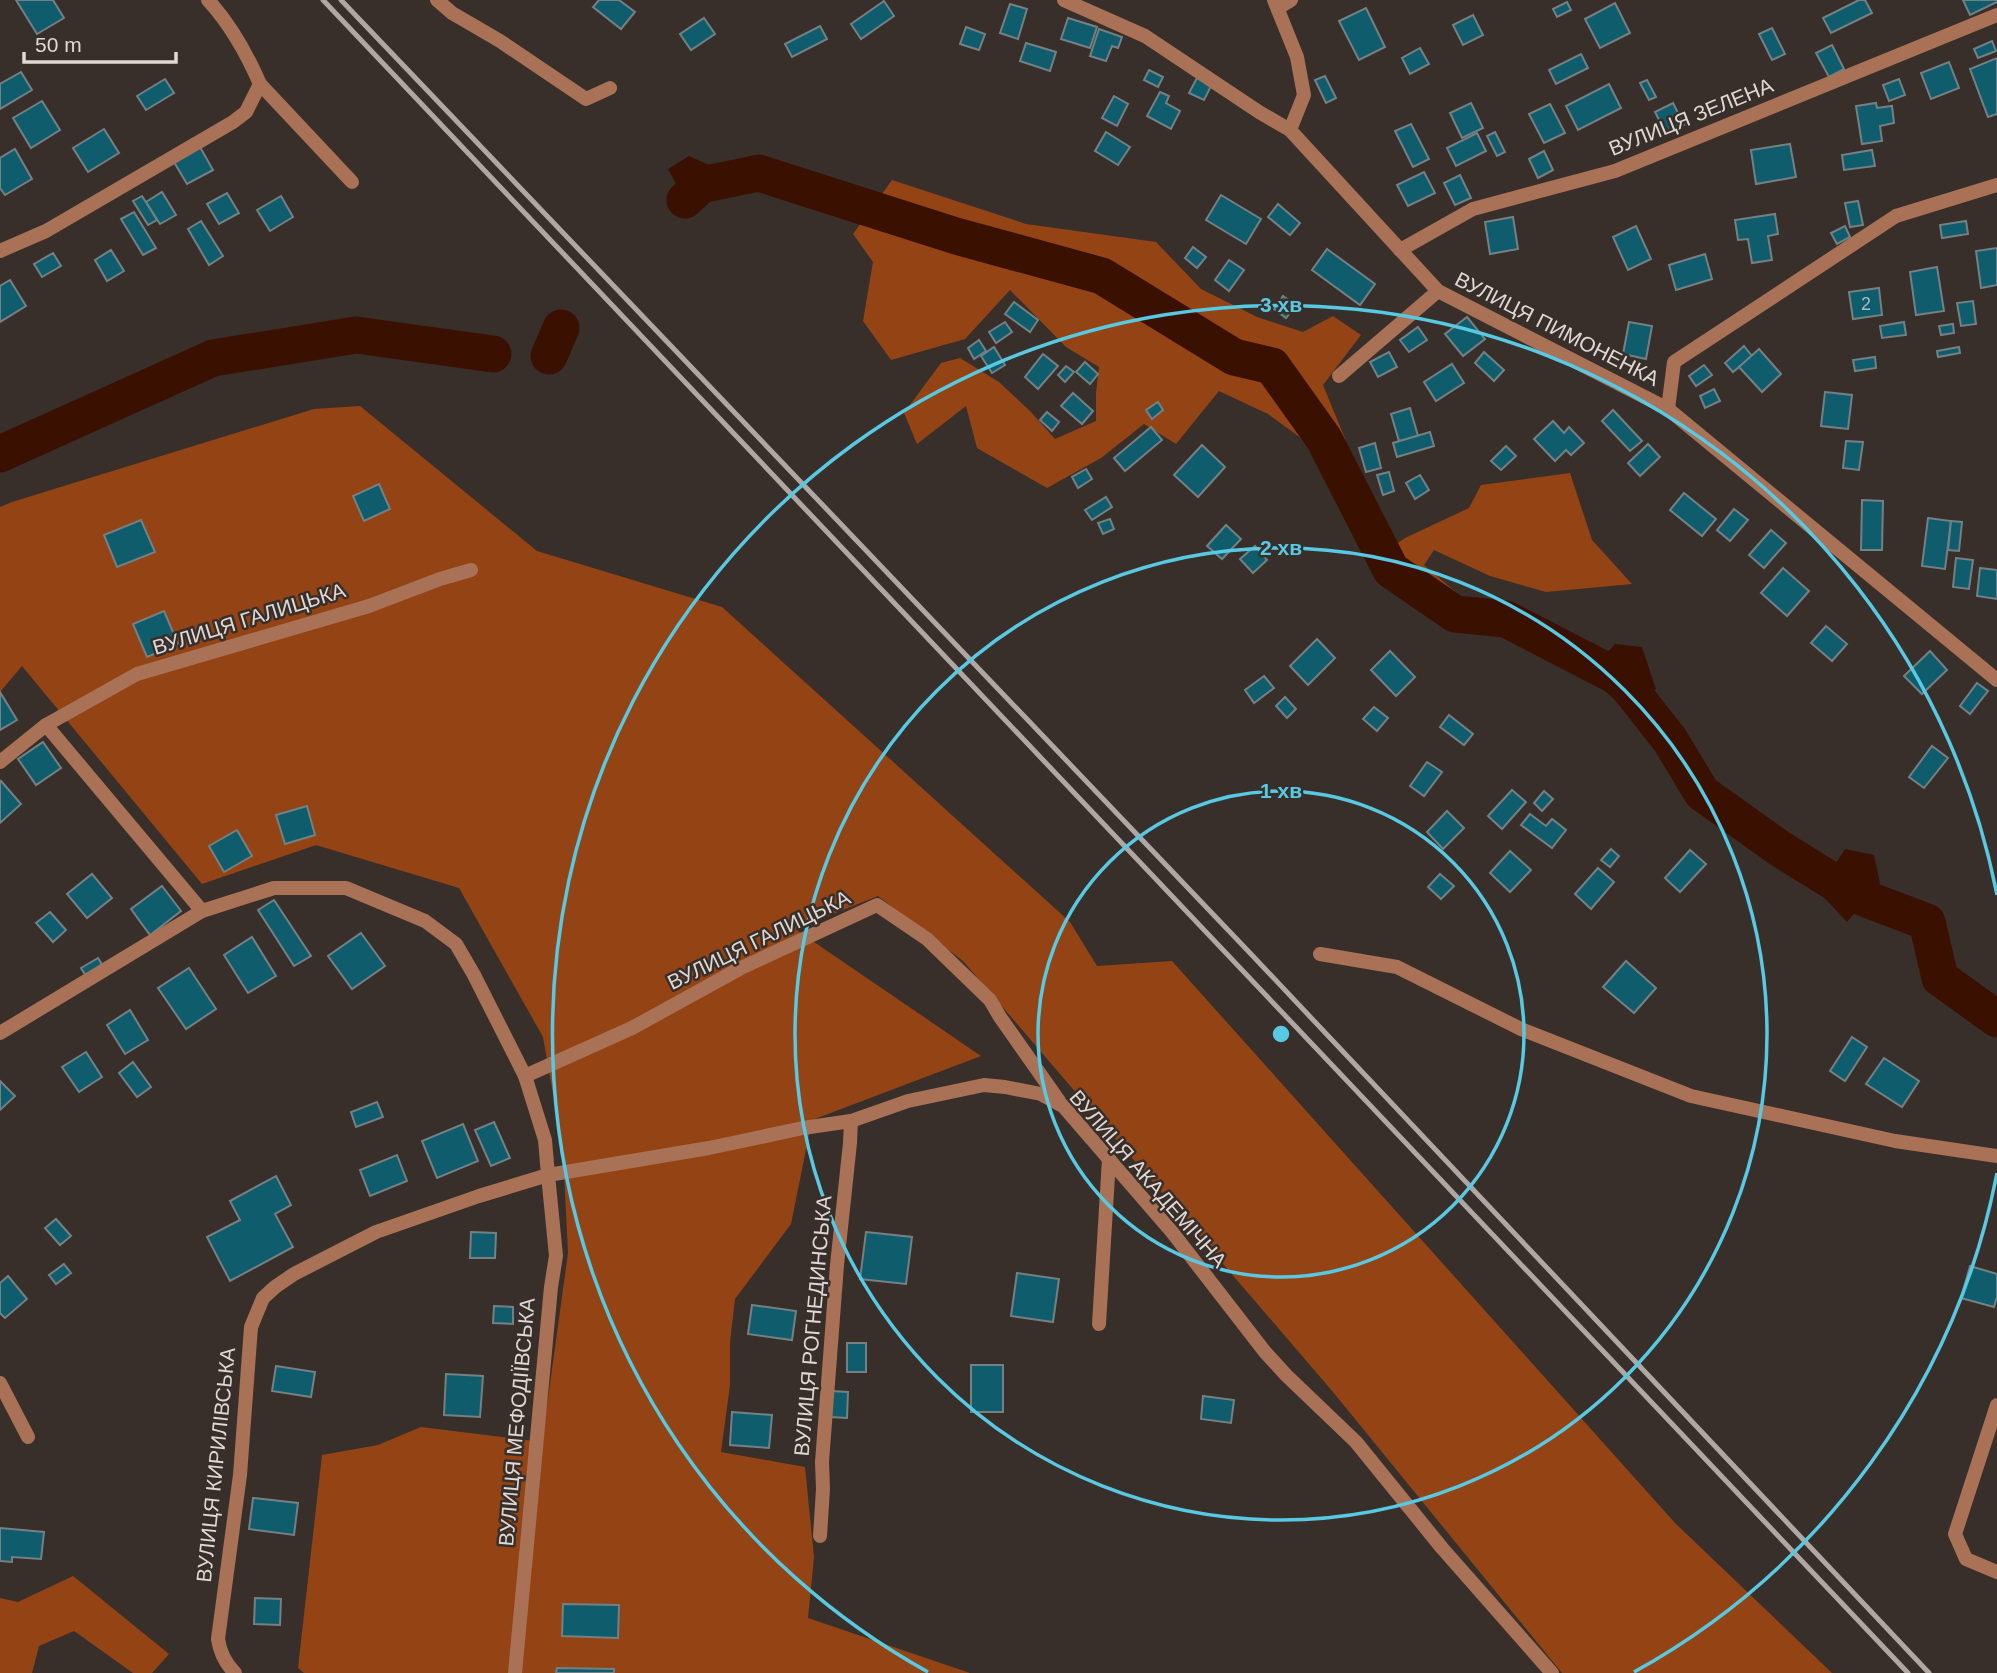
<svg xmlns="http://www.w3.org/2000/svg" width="1997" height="1673" font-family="Arial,sans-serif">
<rect width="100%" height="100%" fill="#392f2a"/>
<g fill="#944414">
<polygon points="892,180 1026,224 1156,242 1201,289 1257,317 1303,332 1333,316 1361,335 1323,385 1346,441 1312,446 1268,414 1219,391 1176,444 1144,424 1101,458 1047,488 977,448 966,406 917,444 904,413 941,363 960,358 999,382 1031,412 1055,439 1096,421 1096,393 1099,367 1066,347 1010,290 965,339 891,360 863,321 873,262 853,234"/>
<polygon points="360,406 537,551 722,607 1070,922 1097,966 1172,961 1675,1523 1832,1673 1562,1673 1333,1392 963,961 878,896 795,929 981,1056 812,1120 791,1224 735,1299 730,1342 730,1385 721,1452 805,1467 814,1557 808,1618 970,1673 304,1673 298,1668 322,1455 378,1445 421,1427 542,1442 568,1253 563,1151 543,1037 459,888 316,845 202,884 22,666 0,692 0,507 12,502 314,409"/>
<polygon points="1570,473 1592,540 1632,584 1546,592 1490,576 1434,550 1424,565 1472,606 1435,616 1371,562 1405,538 1469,508 1481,485"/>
<polygon points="73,1576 169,1654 152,1673 133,1673 74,1631 39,1646 32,1673 0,1673 0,1598 18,1602"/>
</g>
<g fill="#3a1100">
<polygon points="689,156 716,168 732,163 742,177 726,190 685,200 668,169"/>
<polygon points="1615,644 1642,647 1656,689 1623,707 1587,675"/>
<polygon points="1845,849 1874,855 1880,883 1847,922 1818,891"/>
</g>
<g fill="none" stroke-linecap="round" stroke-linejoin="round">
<g stroke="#3a1100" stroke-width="37">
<polyline points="685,200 701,185 759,173 956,236 1102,276 1234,357 1272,366 1324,439 1391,570 1455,614 1506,619 1622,679 1670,740 1702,793 1779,848 1853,894 1927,922 1940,978 1997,1019"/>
<polyline points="549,356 561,328"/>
<polyline points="0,454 213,358 356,335 493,354"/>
</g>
</g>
<g fill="#0f5c6c" stroke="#738084" stroke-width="2">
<polygon points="16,0 53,0 64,18 37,34"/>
<polygon points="599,0 619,0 635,12 621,29 593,7"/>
<polygon points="1859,0 1865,0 1872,13 1831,33 1823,18"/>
<polygon points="1963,0 1997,0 1997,2 1970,15"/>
<polygon points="884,1 894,16 861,39 851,24"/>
<polygon points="1567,2 1571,10 1557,17 1553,9"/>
<polygon points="1615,3 1630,33 1600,48 1585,19"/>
<polygon points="1010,4 1027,9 1018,39 1000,33"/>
<polygon points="1366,8 1385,47 1359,60 1339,21"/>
<polygon points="1473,15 1483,35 1463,45 1453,25"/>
<polygon points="704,18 715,34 691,50 680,34"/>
<polygon points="1068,18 1097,27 1090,48 1061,39"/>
<polygon points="820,26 827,39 792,57 785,44"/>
<polygon points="966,27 985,34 979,50 960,44"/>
<polygon points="1772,28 1785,54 1772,60 1759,34"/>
<polygon points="1099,29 1122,37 1118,48 1112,46 1106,61 1090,56"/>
<polygon points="1992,41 1996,51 1978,58 1974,49"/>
<polygon points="1026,43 1056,52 1050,71 1020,61"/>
<polygon points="1832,45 1844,69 1829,77 1816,53"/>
<polygon points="1420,48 1429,64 1410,74 1402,58"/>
<polygon points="1581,54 1588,68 1556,84 1549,70"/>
<polygon points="1997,58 1997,114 1988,117 1970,69"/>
<polygon points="1949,62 1959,88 1931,99 1921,73"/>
<polygon points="1149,70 1163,77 1158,87 1144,80"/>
<polygon points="21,72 32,90 0,109 0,84"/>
<polygon points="1325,76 1336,98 1326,103 1315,80"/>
<polygon points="1197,78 1211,86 1204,100 1189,93"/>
<polygon points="165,79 174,93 146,110 137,96"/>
<polygon points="1899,79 1905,95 1889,101 1883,85"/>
<polygon points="1647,80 1656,97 1649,100 1640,83"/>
<polygon points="1609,84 1621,108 1578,130 1566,106"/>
<polygon points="1160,92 1169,96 1166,103 1180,111 1171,129 1147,116"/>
<polygon points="1114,96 1128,104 1117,126 1102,118"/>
<polygon points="42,101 60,130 31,148 13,118"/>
<polygon points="1471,103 1483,128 1462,138 1450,113"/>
<polygon points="1673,103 1684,125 1666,134 1655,112"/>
<polygon points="1876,103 1877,108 1892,106 1894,123 1880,126 1882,141 1862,144 1856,106"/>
<polygon points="1550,104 1565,133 1544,143 1529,114"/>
<polygon points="1411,124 1429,159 1413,167 1395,131"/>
<polygon points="104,129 119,153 88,172 73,148"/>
<polygon points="1106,132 1130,147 1118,165 1095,151"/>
<polygon points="1495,132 1505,152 1497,156 1487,136"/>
<polygon points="1477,133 1486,151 1456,166 1447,148"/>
<polygon points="1790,144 1796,177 1756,184 1751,150"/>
<polygon points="200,147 213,170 187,184 174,162"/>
<polygon points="15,149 32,179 5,195 0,188 0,158"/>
<polygon points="1872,150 1875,166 1844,170 1842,155"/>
<polygon points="1544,151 1553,170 1538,178 1529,159"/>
<polygon points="1424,172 1435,193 1408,206 1397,185"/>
<polygon points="1460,175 1471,198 1455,205 1444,183"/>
<polygon points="162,192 176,215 160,224 146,202"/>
<polygon points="227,193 239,213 219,224 207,204"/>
<polygon points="1221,195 1261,219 1246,244 1206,220"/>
<polygon points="142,196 157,220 148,225 133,201"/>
<polygon points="281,196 293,217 270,231 257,210"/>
<polygon points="1858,201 1863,225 1850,227 1845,203"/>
<polygon points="1278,204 1300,223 1290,235 1268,217"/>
<polygon points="134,212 156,248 143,255 121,219"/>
<polygon points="1775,214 1778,234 1768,236 1772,260 1752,263 1748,239 1738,240 1735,220"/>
<polygon points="1513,217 1518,249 1490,254 1485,222"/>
<polygon points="201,221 223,256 209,265 188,229"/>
<polygon points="1966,221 1968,234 1942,238 1940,225"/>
<polygon points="1636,226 1651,259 1628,270 1613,237"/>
<polygon points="1845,226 1850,237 1837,244 1831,233"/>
<polygon points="1193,247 1206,257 1197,268 1185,258"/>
<polygon points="1997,248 1997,285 1981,288 1976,251"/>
<polygon points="1327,249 1375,284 1360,305 1312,270"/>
<polygon points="111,250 124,271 107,281 95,260"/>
<polygon points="53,253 61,266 42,277 34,264"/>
<polygon points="1705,254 1712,279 1676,290 1669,265"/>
<polygon points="1229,260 1244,270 1229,291 1215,280"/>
<polygon points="1937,267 1944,311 1916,315 1910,272"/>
<polygon points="10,280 26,306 0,322 0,286"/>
<polygon points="1879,288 1882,315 1853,319 1849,292"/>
<polygon points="1283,296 1296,305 1286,318 1274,309"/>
<polygon points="1973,301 1976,324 1961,326 1957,303"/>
<polygon points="1014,302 1038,320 1030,332 1005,314"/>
<polygon points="1467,317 1485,339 1463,356 1445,334"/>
<polygon points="1005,322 1012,332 996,343 989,332"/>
<polygon points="1629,322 1652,326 1646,359 1623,354"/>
<polygon points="1904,322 1906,335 1882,338 1880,326"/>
<polygon points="1953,324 1954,333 1941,335 1939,326"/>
<polygon points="1418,327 1427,340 1409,352 1400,340"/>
<polygon points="979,340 986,351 974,359 968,348"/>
<polygon points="1744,346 1752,356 1733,372 1725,363"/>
<polygon points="994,347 1005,365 992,373 981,356"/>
<polygon points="1959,347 1960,353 1938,357 1937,351"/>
<polygon points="1759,349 1781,374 1762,392 1739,367"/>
<polygon points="1389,352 1397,367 1378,377 1370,362"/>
<polygon points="1484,352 1504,370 1494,381 1475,363"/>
<polygon points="1043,354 1058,366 1038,389 1025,377"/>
<polygon points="1875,357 1876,368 1855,371 1853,360"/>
<polygon points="1085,362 1098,374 1090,384 1076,372"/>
<polygon points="1452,364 1464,383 1436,401 1424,382"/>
<polygon points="1704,365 1712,375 1696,386 1689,376"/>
<polygon points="1066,366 1074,372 1065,382 1058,375"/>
<polygon points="1714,389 1720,401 1705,408 1700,396"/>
<polygon points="1825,392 1852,395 1848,429 1821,426"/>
<polygon points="1073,393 1093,411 1082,424 1061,406"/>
<polygon points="1158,402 1163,410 1152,419 1146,410"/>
<polygon points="1410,408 1418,436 1399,441 1391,414"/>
<polygon points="1613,410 1642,441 1630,451 1602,421"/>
<polygon points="1047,412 1059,422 1052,431 1040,420"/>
<polygon points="1553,421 1564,433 1569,427 1584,443 1571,455 1566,450 1555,461 1534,439"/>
<polygon points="1151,427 1162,440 1125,471 1114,458"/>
<polygon points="1430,432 1434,446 1397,457 1393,443"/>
<polygon points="1846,441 1863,442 1859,470 1843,468"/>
<polygon points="1375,443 1381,468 1366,472 1359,448"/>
<polygon points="1648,444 1660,457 1640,476 1628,463"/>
<polygon points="1202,445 1225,467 1198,497 1174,475"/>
<polygon points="1506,446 1516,456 1501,470 1491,461"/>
<polygon points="1086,469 1092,479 1078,488 1072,477"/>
<polygon points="1389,472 1394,491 1383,495 1377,475"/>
<polygon points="1420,475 1429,490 1415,499 1406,483"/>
<polygon points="379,484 390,509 364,521 353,496"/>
<polygon points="1684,493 1716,519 1702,536 1670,510"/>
<polygon points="1106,497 1112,507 1092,520 1085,510"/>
<polygon points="1862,500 1883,501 1882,550 1861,550"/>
<polygon points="1734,509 1748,520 1730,541 1717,530"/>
<polygon points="1928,518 1951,521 1945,569 1922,566"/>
<polygon points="1110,519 1114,529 1103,534 1098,523"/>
<polygon points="141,520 155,552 117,567 104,535"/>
<polygon points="1951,521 1962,522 1959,551 1948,550"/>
<polygon points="1226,525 1241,539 1222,559 1207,546"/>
<polygon points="1771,530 1786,543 1764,568 1749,555"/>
<polygon points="1255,546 1267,560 1253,573 1240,559"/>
<polygon points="1956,558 1973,560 1969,589 1953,587"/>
<polygon points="1783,568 1809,591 1787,616 1761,593"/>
<polygon points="1980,568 1997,570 1997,599 1977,596"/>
<polygon points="164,611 178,644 147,657 133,624"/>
<polygon points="1826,626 1847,644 1832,661 1811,643"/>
<polygon points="1317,639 1335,658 1308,685 1290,666"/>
<polygon points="1390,651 1415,677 1396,696 1371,670"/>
<polygon points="1930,651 1947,670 1922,694 1904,676"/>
<polygon points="1264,676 1274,688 1254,703 1245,690"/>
<polygon points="1977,683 1988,691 1970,714 1960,706"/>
<polygon points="0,692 17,720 0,730"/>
<polygon points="1285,697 1296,709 1287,718 1276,706"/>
<polygon points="1374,707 1388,718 1377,731 1363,719"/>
<polygon points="1449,715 1473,734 1464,745 1440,727"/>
<polygon points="43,742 61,768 36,785 18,759"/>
<polygon points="1932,746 1948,758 1924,788 1909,777"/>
<polygon points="1427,762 1442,772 1424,796 1410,786"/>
<polygon points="1,781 21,804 0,823 0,783"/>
<polygon points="1512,790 1526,802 1502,829 1488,816"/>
<polygon points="1544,791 1553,799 1542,811 1534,803"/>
<polygon points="307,806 315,835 285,844 276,815"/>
<polygon points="1447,811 1464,828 1443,849 1427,832"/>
<polygon points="1530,814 1546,826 1552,819 1566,830 1552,848 1521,825"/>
<polygon points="237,830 252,856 224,872 209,846"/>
<polygon points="1611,849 1619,856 1610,867 1601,860"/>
<polygon points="1690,850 1706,864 1680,892 1665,878"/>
<polygon points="1510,851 1531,870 1510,892 1490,873"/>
<polygon points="1598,868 1614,882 1591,909 1575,894"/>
<polygon points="92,874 112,898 87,918 67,894"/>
<polygon points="1440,874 1454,886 1441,899 1428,887"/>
<polygon points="162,886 181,911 150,935 131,909"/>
<polygon points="274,900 311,956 294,966 258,910"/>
<polygon points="50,912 66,930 53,942 36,923"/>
<polygon points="361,933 385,966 352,989 328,956"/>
<polygon points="252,937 276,976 248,993 224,955"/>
<polygon points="98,958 103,966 86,976 81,968"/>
<polygon points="1626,961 1656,988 1634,1013 1603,987"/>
<polygon points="189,968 216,1009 186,1029 158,988"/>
<polygon points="130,1010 148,1040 125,1054 107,1025"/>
<polygon points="1852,1037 1867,1047 1845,1081 1830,1071"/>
<polygon points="86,1052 102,1077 79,1092 62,1067"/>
<polygon points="1884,1058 1919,1081 1902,1107 1866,1084"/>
<polygon points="133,1062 151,1087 137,1097 119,1073"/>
<polygon points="0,1081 15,1096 0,1110"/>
<polygon points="377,1102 383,1117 356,1127 351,1112"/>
<polygon points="494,1122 510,1158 491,1166 475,1130"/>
<polygon points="463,1124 478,1161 437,1178 422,1141"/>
<polygon points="397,1155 407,1181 370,1196 360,1170"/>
<polygon points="276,1176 291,1205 275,1214 293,1247 230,1281 207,1237 240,1220 230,1201"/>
<polygon points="56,1219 71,1236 60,1245 45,1228"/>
<polygon points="471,1232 496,1233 495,1258 470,1258"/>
<polygon points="866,1232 912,1237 906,1284 860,1279"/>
<polygon points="64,1264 71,1273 56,1284 49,1275"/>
<polygon points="1970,1266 1997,1274 1997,1297 1994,1307 1961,1298"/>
<polygon points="1017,1273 1059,1279 1053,1322 1011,1316"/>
<polygon points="8,1276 27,1299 5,1318 0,1313 0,1283"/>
<polygon points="752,1305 796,1311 792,1340 748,1334"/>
<polygon points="494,1306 513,1307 513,1324 493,1323"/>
<rect x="847" y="1343" width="19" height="29"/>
<rect x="971" y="1365" width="32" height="47"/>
<polygon points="276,1366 315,1372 311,1397 272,1391"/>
<polygon points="446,1374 483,1376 480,1417 444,1415"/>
<polygon points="831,1391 848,1392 847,1418 830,1417"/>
<polygon points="1203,1396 1234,1400 1231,1423 1201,1419"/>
<polygon points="732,1412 772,1415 769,1448 730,1445"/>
<polygon points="253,1498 298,1503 294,1535 249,1529"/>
<polygon points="0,1528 44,1532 41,1559 12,1557 12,1562 0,1561"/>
<polygon points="255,1598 281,1599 280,1625 254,1624"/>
<polygon points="563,1604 619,1605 618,1638 562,1636"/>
<polygon points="557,1668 614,1669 614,1673 556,1673"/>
</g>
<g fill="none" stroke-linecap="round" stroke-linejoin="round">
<g stroke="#a97155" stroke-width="14">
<path d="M 208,0 C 230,24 247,54 260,84 L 352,182"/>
<polyline points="437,0 452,13 500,41 586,99 610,88"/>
<polyline points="1064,0 1145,36 1259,112 1290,130 1438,291 1668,409 1997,680"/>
<polyline points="1274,0 1297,57 1304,95 1290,130"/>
<polyline points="1278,8 1291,0"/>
<polyline points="1400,250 1473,209 1615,171 1997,15"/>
<polyline points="0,251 46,231 233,122 246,112 260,84"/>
<polyline points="1339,376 1438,291"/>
<polyline points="1668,409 1674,362 1896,216 1997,185"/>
<polyline points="46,725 202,911"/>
<polyline points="0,762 46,725 137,674 369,606 440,579 471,570"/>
<polyline points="1320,954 1397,967 1521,1029 1691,1096 1895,1141 1997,1156"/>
<polyline points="0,1033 202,911 274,888 346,888 425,921 456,944 474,975 525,1076"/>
<polyline points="1099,1324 1109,1159"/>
<polyline points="0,1383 28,1437"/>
<polyline points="1997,1405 1955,1534 1966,1559 1997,1572"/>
<polyline points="820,1536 823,1489 822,1462 837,1265 850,1143 851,1121"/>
<path d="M 235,1673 C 225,1663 220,1653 218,1639 L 240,1475 L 251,1327 L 263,1298 L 275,1287 L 294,1274 L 376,1232 L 479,1196 L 548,1175 L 545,1140 L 525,1076 L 632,1028 L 741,968 L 877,905 L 927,939 L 990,1000 L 1000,1017 L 1059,1101"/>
<polyline points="515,1673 551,1287 556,1256 548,1175 709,1148 803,1128 851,1121 908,1101 984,1085 1005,1087 1041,1094 1063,1106 1172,1232 1265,1352 1286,1375 1356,1442 1442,1548 1552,1673"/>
</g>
<g stroke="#aea7a3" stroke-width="5">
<polyline points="323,0 1908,1673"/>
<polyline points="341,0 1250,953 1929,1673"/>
</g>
</g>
<g fill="none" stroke="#58c9e3" stroke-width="3.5">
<circle cx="1281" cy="1034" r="243"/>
<circle cx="1281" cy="1034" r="486"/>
<path d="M1997 1173A729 729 0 0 1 1634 1672M928 1672A729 729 0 1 1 1997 895"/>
</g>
<g text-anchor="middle" stroke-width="5" stroke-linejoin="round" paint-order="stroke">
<g font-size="18" fill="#abbabc">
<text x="1866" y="310">2</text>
</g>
<g font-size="21" fill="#dfd9d6" stroke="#392f2a">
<text transform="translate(1691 117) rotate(-22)" y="7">ВУЛИЦЯ ЗЕЛЕНА</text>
<text transform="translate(1557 329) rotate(27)" y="7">ВУЛИЦЯ ПИМОНЕНКА</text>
<text transform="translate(249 619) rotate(-17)" y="7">ВУЛИЦЯ ГАЛИЦЬКА</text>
<text transform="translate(759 940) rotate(-26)" y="7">ВУЛИЦЯ ГАЛИЦЬКА</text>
<text transform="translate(1148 1179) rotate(49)" y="7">ВУЛИЦЯ АКАДЕМІЧНА</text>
<text transform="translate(813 1326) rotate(-85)" y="7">ВУЛИЦЯ РОГНЕДИНСЬКА</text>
<text transform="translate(517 1422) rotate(-85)" y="7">ВУЛИЦЯ МЕФОДІЇВСЬКА</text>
<text transform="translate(216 1465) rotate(-84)" y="7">ВУЛИЦЯ КИРИЛІВСЬКА</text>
</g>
</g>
<circle cx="1281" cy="1034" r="10" fill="#58c9e3" stroke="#392f2a" stroke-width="3.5"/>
<g font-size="21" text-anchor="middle" font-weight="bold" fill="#58c9e3" stroke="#392f2a" stroke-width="5" stroke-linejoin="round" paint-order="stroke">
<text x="1281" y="312">3 хв</text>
<text x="1281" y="555">2 хв</text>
<text x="1281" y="798">1 хв</text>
</g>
<path d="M24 52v10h152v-10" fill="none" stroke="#dfd9d6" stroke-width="3.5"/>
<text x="35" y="52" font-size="21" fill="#dfd9d6" stroke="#392f2a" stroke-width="5" paint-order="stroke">50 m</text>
</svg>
